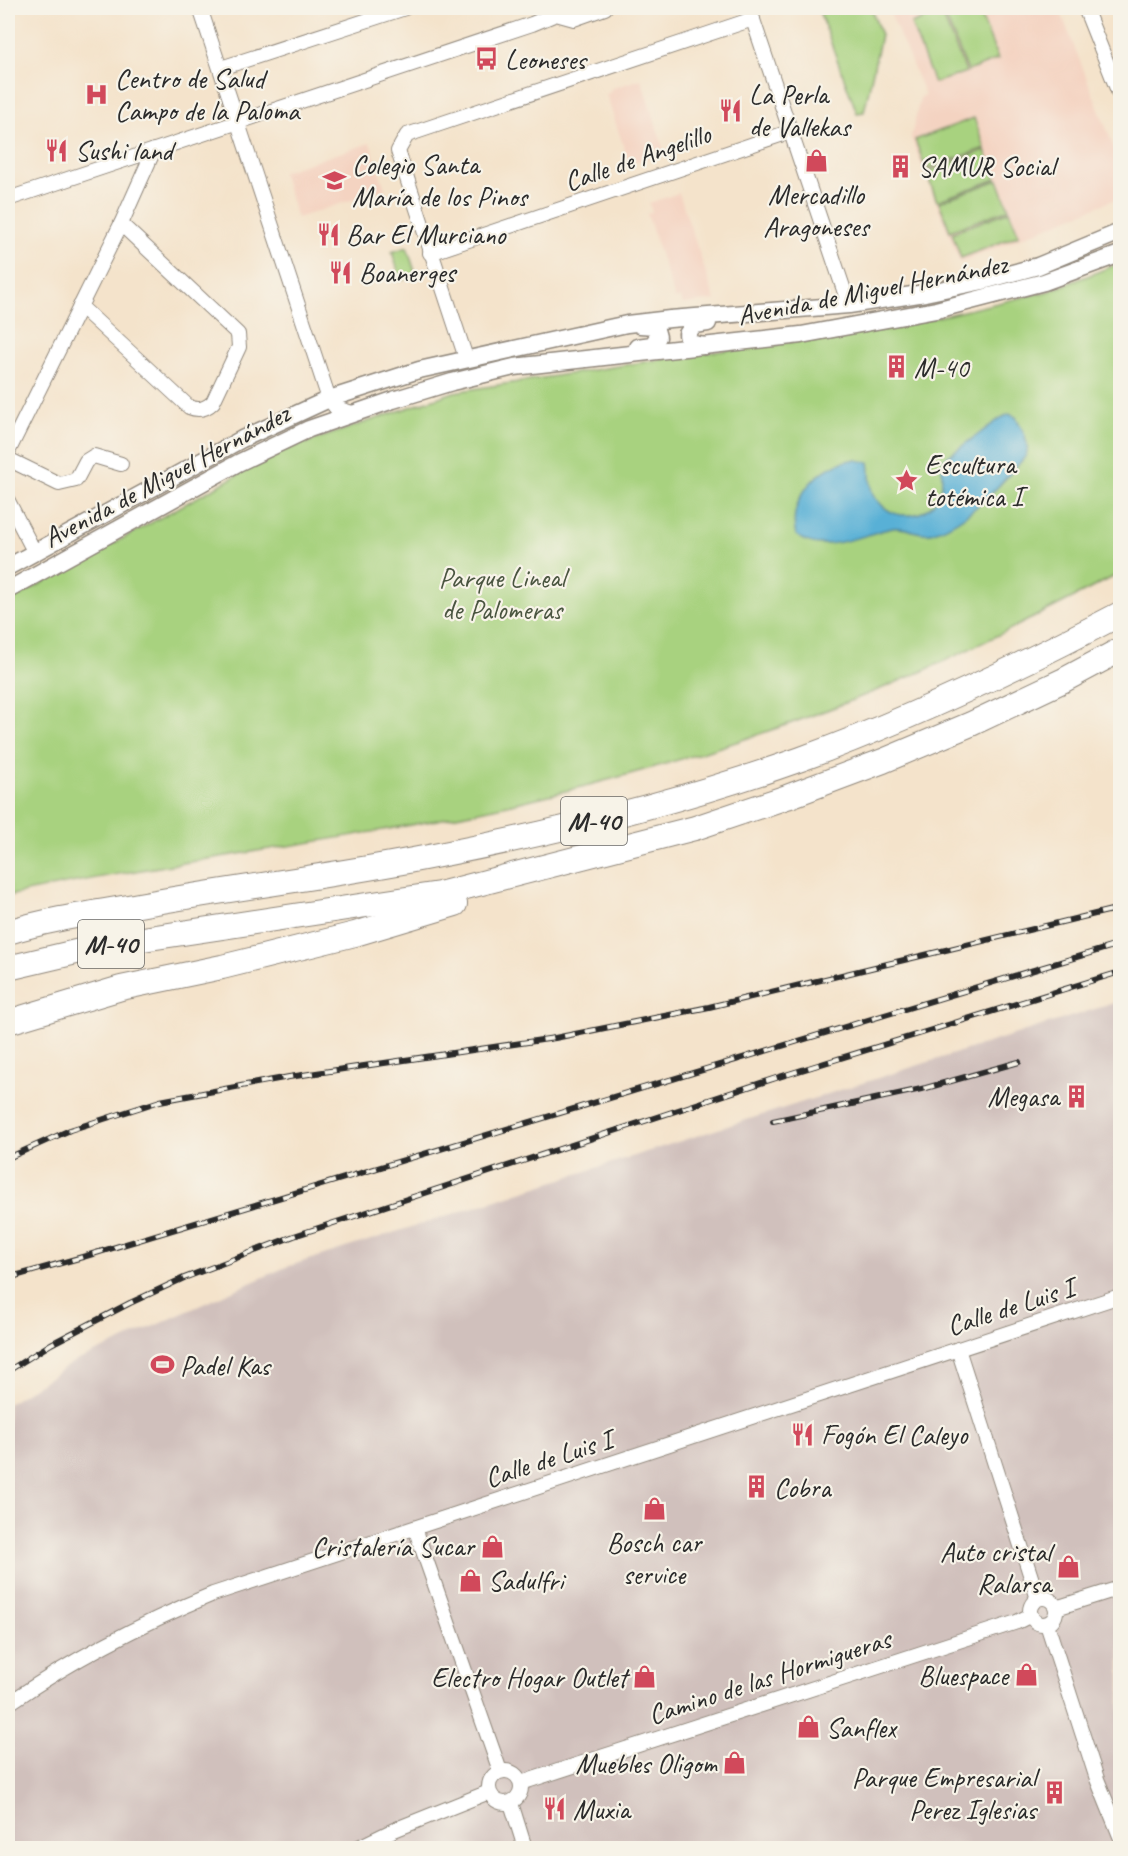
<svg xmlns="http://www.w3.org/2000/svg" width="1128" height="1856" font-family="Caveat,sans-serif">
<rect width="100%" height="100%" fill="#f7f3e8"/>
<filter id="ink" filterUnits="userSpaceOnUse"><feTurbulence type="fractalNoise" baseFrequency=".0167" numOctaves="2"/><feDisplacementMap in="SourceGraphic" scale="12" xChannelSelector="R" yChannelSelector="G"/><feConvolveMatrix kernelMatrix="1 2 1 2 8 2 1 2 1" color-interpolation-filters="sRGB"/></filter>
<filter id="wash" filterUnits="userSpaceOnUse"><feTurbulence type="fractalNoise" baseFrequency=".008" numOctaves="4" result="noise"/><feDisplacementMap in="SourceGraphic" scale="24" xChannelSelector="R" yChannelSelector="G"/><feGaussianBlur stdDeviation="1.35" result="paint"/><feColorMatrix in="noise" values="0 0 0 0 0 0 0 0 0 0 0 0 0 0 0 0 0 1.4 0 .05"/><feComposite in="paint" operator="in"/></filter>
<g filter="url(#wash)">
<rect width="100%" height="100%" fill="#f4e3cb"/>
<g fill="#f4d3c1">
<polygon points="888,8 1059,8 1120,163 1120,197 960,263 911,138 920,98 925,95"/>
<polygon points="641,79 665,153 635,162 634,158 628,160 606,94 611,92 610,89"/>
<polygon points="370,143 385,189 297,218 282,172"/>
<polygon points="679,193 715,300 683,304 680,297 675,299 647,214 652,212 649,203"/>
</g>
<polygon fill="#d0c0bc" points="1120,1001 1120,1848 8,1848 8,1404 72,1363 286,1267"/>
<g fill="#a8d27f" stroke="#6a7e55" stroke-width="1.5">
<polygon points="818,8 871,8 881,35 864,112 857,113"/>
<polygon points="954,8 978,8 998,59 968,71 943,11"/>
<polygon points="941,12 966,72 934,83 911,24"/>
<polygon points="974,118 985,148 926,169 915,140"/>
<polygon points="985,150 996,179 937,201 926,172"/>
<polygon points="998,180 1009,209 950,231 939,202"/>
<polygon points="1009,211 1019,235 961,258 952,233"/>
<polygon points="407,247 416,275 401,280 392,252"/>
<path d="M 1120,263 L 1120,573 L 1113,577 C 1051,609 989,641 925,670 C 787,731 641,775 494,808 C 333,844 169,860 8,896 L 8,602 L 279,452 L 454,392 L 675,357 L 887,329 L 1049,291 Z"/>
</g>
<path fill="#59b0d6" stroke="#426e80" stroke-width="1.5" d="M 1009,414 L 1016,417 C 1021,427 1029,440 1027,452 C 1026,458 1020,462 1016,467 C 995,491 966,522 934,532 C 920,537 907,526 893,528 C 865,533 821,557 796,535 C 787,500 817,466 851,460 C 856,459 863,462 869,462 C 871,472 869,486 873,495 C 873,496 879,502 879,502 C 894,520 922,520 936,500 C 947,484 938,470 944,459 L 1001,418 Z"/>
</g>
<g filter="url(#ink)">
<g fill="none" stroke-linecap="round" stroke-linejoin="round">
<defs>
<g id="minor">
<polyline points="200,8 329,399 336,408 352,413"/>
<polyline points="749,8 849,305"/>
<polyline points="1085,8 1120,96"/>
<polyline points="556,14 574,19 605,8"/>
<polyline points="221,68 405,8"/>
<polyline points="8,199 532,24 556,14 562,8"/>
<polyline points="430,253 792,131"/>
<path d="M 80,306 L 189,407 C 199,411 206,409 213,402 L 239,347 L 238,334 L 121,224"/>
<polyline points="466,358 398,151 407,135 753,19"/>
<polyline points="8,452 121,224 154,150"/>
<polyline points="8,459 59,484 76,480 86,461 94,456 121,464"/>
<polyline points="8,501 35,553"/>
<polyline points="958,1349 1038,1599"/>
<polyline points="415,1528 500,1771"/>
<circle cx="1043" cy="1611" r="13"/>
<polyline points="1056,1608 1120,1588"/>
<polyline points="1047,1624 1097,1779 1120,1836"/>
<path d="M 8,1704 C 73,1659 140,1624 213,1594 L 1120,1296"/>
<circle cx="505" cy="1787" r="16"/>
<polyline points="521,1783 1017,1622 1031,1615"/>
<polyline points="511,1803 525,1848"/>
<polyline points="357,1848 394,1830 489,1792"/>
</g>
<g id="tertiary">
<polyline points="705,346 689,343 687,334 694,325 708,323"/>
<polyline points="637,347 652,345 658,337 655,326 640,325"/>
<polyline points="8,567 242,439 329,399 419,370 627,324 670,319 849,305 925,293 983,281 1038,266 1120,232"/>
<polyline points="8,590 238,463 309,429 393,400 452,382 514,367 801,335 936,310 1044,282 1120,254"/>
</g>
<g id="motorway">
<path d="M 8,932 C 47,920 87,914 128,907 C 231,888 336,876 439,855 C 562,831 683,801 801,759 C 911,719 1017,668 1120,614"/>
<polyline points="8,968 110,944 439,894 695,828 787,797 883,761 971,724 1064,680 1120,650"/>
<polyline points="8,1022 121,988 222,967 355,934 455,904"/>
</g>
</defs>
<use href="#minor" stroke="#90877b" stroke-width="16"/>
<use href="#tertiary" stroke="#90877b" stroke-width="19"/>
<use href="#motorway" stroke="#90877b" stroke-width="26"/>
<use href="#minor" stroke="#fff" stroke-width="14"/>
<use href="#tertiary" stroke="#fff" stroke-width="16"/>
<use href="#motorway" stroke="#fff" stroke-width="24"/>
<defs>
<g id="rail">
<polyline points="773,1121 926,1088 1019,1062"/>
<polyline points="8,1158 70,1130 160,1101 289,1077 555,1038 709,1007 1120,908"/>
<polyline points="8,1278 86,1256 1120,944"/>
<polyline points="8,1371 51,1344 130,1303 184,1278 294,1236 779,1077 1120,972"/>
</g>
</defs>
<use href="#rail" stroke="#2b2b2b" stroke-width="6"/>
<use href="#rail" stroke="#f7f3e8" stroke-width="4" stroke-dasharray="11" stroke-linecap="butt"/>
</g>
</g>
<defs>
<symbol id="bus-bare" viewBox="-9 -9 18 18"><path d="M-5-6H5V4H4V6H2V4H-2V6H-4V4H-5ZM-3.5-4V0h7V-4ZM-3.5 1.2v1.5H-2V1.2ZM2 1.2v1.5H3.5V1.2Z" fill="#d1495b" stroke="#f7f3e8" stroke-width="2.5" paint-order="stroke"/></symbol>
<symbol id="hospital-bare" viewBox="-9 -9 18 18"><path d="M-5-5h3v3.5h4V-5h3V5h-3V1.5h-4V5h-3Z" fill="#d1495b" stroke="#f7f3e8" stroke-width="2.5" paint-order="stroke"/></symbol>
<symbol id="restaurant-bare" viewBox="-9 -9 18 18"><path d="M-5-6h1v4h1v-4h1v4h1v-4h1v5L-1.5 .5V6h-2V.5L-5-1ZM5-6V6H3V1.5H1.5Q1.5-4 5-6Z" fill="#d1495b" stroke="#f7f3e8" stroke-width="2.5" paint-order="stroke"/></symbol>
<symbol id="shop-bare" viewBox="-9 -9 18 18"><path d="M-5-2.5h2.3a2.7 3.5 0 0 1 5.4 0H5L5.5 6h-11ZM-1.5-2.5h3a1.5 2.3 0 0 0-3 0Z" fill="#d1495b" stroke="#f7f3e8" stroke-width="2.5" paint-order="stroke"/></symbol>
<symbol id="building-bare" viewBox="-9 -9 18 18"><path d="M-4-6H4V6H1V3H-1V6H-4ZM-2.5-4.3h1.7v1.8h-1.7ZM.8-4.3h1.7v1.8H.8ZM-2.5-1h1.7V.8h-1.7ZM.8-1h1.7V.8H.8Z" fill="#d1495b" stroke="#f7f3e8" stroke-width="2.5" paint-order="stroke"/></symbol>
<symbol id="school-bare" viewBox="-9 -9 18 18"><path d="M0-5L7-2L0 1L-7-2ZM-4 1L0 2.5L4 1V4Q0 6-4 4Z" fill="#d1495b" stroke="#f7f3e8" stroke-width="2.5" paint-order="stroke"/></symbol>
<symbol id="sight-bare" viewBox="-9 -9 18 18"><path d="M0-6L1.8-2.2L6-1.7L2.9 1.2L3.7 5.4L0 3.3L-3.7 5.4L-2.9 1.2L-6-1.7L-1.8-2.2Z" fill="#d1495b" stroke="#f7f3e8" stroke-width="2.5" paint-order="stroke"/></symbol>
<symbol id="stadium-bare" viewBox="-9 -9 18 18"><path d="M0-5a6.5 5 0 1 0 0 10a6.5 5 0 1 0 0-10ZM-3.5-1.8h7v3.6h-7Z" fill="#d1495b" stroke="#f7f3e8" stroke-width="2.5" paint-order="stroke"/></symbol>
</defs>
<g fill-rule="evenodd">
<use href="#bus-bare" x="470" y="42" width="33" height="33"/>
<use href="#hospital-bare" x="80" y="78" width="33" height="33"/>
<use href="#restaurant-bare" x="714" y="94" width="33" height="33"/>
<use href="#restaurant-bare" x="40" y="134" width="33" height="33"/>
<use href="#shop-bare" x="800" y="144" width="33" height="33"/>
<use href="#building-bare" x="884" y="150" width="33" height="33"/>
<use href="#school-bare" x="318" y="164" width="33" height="33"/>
<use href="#restaurant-bare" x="312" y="218" width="33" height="33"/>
<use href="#restaurant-bare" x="324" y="256" width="33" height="33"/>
<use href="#building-bare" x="880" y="350" width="33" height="33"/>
<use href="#sight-bare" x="890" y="464" width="33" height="33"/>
<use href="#building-bare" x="1060" y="1080" width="33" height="33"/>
<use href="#stadium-bare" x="146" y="1348" width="33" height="33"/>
<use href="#restaurant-bare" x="786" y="1418" width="33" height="33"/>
<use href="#building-bare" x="740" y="1470" width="33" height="33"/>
<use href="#shop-bare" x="638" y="1492" width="33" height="33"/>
<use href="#shop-bare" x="476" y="1530" width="33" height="33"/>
<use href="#shop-bare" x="1052" y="1550" width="33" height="33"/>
<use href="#shop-bare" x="454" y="1564" width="33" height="33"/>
<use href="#shop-bare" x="1010" y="1658" width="33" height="33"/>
<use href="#shop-bare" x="628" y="1660" width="33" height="33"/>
<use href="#shop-bare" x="792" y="1710" width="33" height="33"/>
<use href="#shop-bare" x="718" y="1746" width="33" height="33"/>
<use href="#building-bare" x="1038" y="1776" width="33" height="33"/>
<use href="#restaurant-bare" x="538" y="1792" width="33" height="33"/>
</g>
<g text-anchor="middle" stroke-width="4.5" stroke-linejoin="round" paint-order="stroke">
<g fill="#f7f3e8" stroke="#686764" stroke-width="1.5">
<rect x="561" y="797" width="66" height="48" rx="4.5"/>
<rect x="78" y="920" width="66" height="48" rx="4.5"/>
</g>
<g font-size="27" font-weight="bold" fill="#2b2b2b">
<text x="594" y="830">M-40</text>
<text x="111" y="953">M-40</text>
</g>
<g font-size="28" fill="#2b2b2b" stroke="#f7f3e8" text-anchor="start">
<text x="505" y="69">Leoneses</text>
<text x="115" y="88">Centro de Salud<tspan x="115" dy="32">Campo de la Paloma</tspan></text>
<text x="749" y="104">La Perla<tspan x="749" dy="32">de Vallekas</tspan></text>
<text x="75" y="160">Sushi land</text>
<text x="352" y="174">Colegio Santa<tspan x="352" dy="32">María de los Pinos</tspan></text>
<text x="918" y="176">SAMUR Social</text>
<text x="816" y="204" text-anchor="middle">Mercadillo<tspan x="816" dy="32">Aragoneses</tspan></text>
<text x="346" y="244">Bar El Murciano</text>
<text x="359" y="282">Boanerges</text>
<text x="914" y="377">M-40</text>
<text x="925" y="474">Escultura<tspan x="925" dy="32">totémica I</tspan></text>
<text x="1059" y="1106" text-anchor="end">Megasa</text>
<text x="180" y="1375">Padel Kas</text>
<text x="821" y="1444">Fogón El Caleyo</text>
<text x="774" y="1497">Cobra</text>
<text x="654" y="1552" text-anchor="middle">Bosch car<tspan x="654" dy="32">service</tspan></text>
<text x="474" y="1556" text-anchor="end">Cristalería Sucar</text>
<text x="1051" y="1561" text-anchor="end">Auto cristal<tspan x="1051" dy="32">Ralarsa</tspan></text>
<text x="488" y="1590">Sadulfri</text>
<text x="1008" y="1685" text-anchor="end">Bluespace</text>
<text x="627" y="1687" text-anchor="end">Electro Hogar Outlet</text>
<text x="826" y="1737">Sanflex</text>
<text x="717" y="1773" text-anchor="end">Muebles Oligom</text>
<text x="1036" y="1787" text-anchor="end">Parque Empresarial<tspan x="1036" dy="32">Perez Iglesias</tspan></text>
<text x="573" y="1819">Muxia</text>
</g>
<g font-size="28" fill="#2b2b2b" stroke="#f7f3e8">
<text transform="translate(637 157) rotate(-19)" y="10">Calle de Angelillo</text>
<text transform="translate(872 289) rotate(-11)" y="10">Avenida de Miguel Hernández</text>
<text transform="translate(166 475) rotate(-28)" y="10">Avenida de Miguel Hernández</text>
<text transform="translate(1010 1306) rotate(-18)" y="10">Calle de Luis I</text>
<text transform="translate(548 1458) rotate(-18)" y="10">Calle de Luis I</text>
<text transform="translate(769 1676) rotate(-18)" y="10">Camino de las Hormigueras</text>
</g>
<g font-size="28" fill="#4a5540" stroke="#f7f3e8">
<text x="502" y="587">Parque Lineal<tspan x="502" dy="32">de Palomeras</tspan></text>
</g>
</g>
<rect width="1128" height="1856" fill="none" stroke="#f7f3e8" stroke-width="30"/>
</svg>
